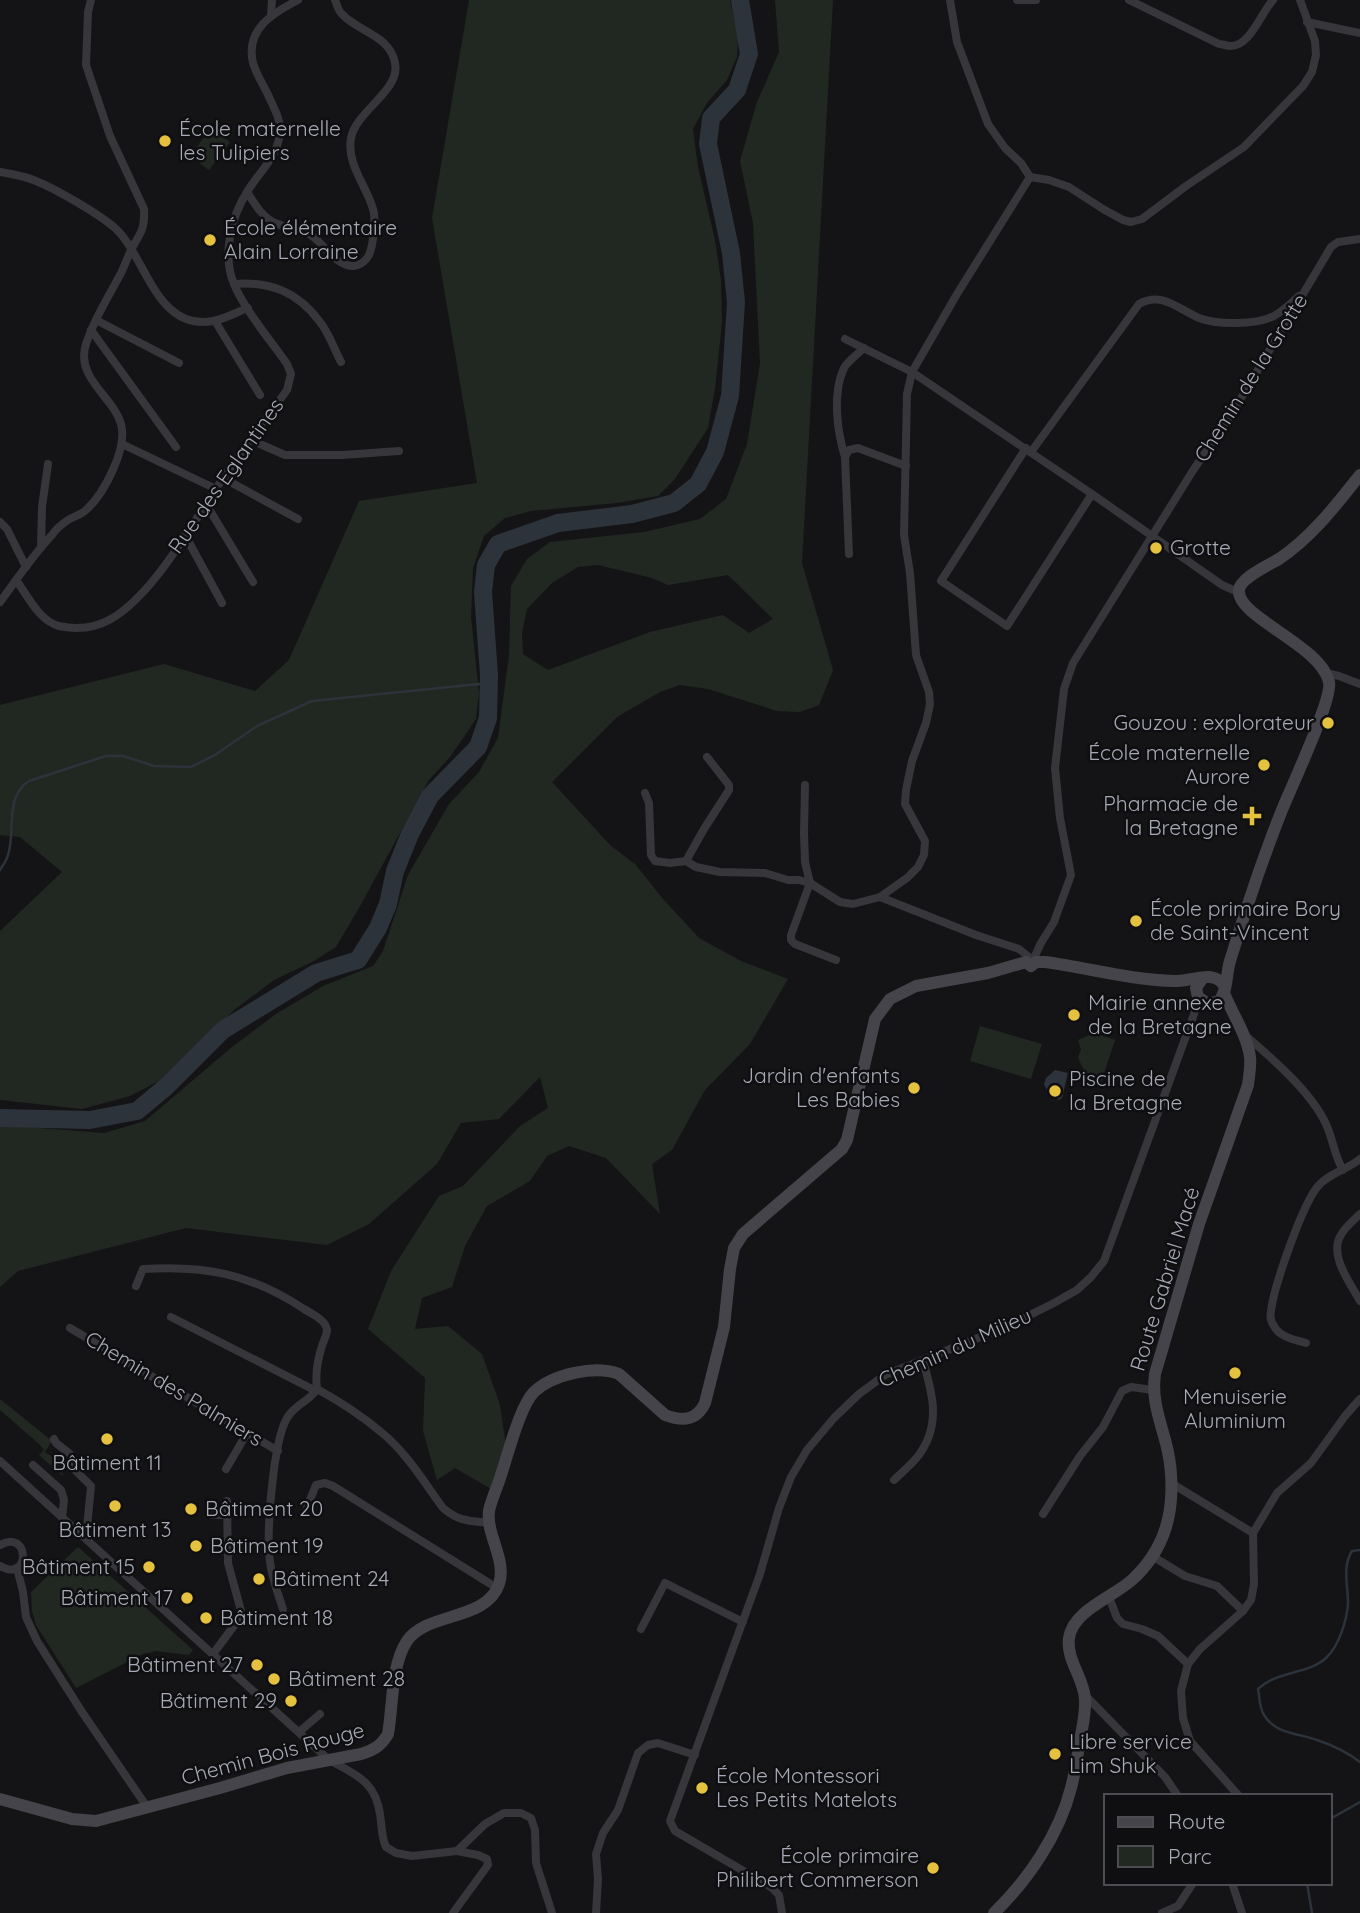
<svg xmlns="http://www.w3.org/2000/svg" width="1360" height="1913" font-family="Quicksand,sans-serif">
<rect width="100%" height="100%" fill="#141416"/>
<g fill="#212822" fill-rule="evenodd">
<polygon points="469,0 730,0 738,37 737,57 727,80 707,103 693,129 698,167 715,240 721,281 722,322 715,388 708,428 675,479 658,496 616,503 531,511 505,518 484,536 473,568 471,617 479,693 476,719 450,757 429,780 359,908 336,947 312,962 274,980 234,1010 191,1054 159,1081 130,1096 82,1109 0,1100 0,931 62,872 20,837 0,835 0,705 164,664 255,691 289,660 359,501 477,483 432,218"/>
<path d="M 775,0 L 833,0 L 802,563 L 833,670 L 819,705 L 800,712 L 777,711 L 708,689 L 680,685 L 660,692 L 617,717 L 552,782 L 611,846 L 635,864 L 663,899 L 699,938 L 741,961 L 788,979 L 750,1044 L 705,1090 L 672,1150 L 652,1164 L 660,1214 L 606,1158 L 569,1146 L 547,1156 L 530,1181 L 487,1206 L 465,1246 L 452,1287 L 422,1298 L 415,1329 L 448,1326 L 482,1354 L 500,1405 L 506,1446 L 493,1490 L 455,1468 L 437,1480 L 423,1431 L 425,1378 L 368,1329 L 391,1271 L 439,1196 L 463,1186 L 520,1126 L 548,1108 L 540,1077 L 499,1119 L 461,1123 L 437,1164 L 369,1224 L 327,1245 L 186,1228 L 18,1271 L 0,1287 L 0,1125 L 104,1133 L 145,1121 L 232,1047 L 276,1014 L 323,986 L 373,966 L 383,951 L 408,875 L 449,804 L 479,772 L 498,738 L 509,655 L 511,586 L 527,559 L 550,542 L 644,532 L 700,519 L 726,499 L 747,444 L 760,363 L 753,223 L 740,161 L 757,102 L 779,52 ZM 598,565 L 652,578 L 668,585 L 728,575 L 773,619 L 749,633 L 723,615 L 650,632 L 548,670 L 523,654 L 522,633 L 527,609 L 552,583 L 578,567 Z"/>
<polygon points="211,128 230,142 209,170 190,156"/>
<polygon points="980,1026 1042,1044 1031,1079 970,1061"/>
<polygon points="1094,1033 1115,1040 1101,1082 1082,1075 1084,1070 1078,1058 1081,1049 1078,1040"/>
<polygon points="0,1399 52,1441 45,1452 60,1462 63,1476 39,1455 44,1450 39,1444 0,1410"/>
<polygon points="78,1547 193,1650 189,1655 156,1651 143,1654 76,1688 36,1625 32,1611 31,1592"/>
</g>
<polygon fill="#2d333b" points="1055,1070 1068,1073 1062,1098 1059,1100 1050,1097 1044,1084 1046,1078"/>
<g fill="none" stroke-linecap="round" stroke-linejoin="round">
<g stroke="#2d333b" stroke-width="2.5">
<path d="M 0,870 C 3,865 7,860 8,855 C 16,831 4,797 29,781 L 106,756 L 123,756 L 154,766 L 191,767 L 215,755 L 257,726 L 312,701 L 489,683"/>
<path d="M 1360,1550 L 1352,1551 C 1342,1567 1348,1585 1348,1603 C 1347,1620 1339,1646 1326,1658 C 1307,1675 1278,1670 1258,1689 C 1260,1698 1259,1707 1264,1715 C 1275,1734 1298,1733 1317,1740 C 1332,1745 1347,1752 1360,1762"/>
<polyline points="1330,1819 1360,1802"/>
<polyline points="1307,1883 1312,1913"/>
</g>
<polyline stroke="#2d333b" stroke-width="18" points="0,1118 90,1120 137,1111 167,1086 223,1030 316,973 358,960 378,928 388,904 395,871 410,834 430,796 478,747 488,718 489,675 483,592 486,565 498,544 558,523 632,514 674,503 698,484 715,452 730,396 736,302 731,253 708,144 711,118 737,90 749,54 740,0"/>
<g stroke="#36363b" stroke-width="8">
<polyline points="1017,0 1036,0"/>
<path d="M 1129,0 L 1219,44 C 1223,44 1227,46 1231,46 C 1250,46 1261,13 1273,0"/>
<polyline points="271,15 272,0"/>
<polyline points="1307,22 1360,33"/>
<path d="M 0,172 C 12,174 25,176 36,181 C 56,189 99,214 115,228 C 146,256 156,332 213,321 C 225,319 237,312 248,308"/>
<polyline points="1030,177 1049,180 1069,187 1103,209 1123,220 1131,222 1142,219 1186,186 1244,147 1303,86 1312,72 1316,55 1315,41 1300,0"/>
<path d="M 247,192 C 254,203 262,217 275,223 C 293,231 301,225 318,241 C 329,252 345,274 362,263 C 369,258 370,253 372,245 C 374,235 375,224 374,213 C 369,188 346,166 351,138 C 356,111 401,90 395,63 C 390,35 358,32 342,14 C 338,11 337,4 335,0"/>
<path d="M 234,284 C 270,281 298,292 320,322 C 329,333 334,349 341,362"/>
<polyline points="96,320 179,363"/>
<polyline points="215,321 260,395"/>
<polyline points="91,330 176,447"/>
<polyline points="845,339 912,372 1092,494 1222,585 1238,592"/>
<polyline points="251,440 285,455 342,455 399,451"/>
<polyline points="122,444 216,489"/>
<polyline points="1026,448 941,581 1007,626 1092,494"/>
<path d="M 1031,452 L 1139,304 C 1162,291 1178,309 1199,318 C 1217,325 1257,325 1274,316 C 1283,311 1291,303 1299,296"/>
<path d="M 845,457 C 837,431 832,393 844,368 C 848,361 858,354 864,348"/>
<polyline points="223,478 298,519"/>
<polyline points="206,504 253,582"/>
<polyline points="0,522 7,529 26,567"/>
<polyline points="185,535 222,603"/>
<polyline points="41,547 42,507 48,464"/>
<polyline points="849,554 845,457 849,450 858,448 906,466"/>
<path d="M 16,580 C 28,596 39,621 59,626 C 77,630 95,628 111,619 C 156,593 194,519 224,477 C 244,447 266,419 287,390 L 291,374 L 287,364 C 271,341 244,309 234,284 C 222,256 231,217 247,192 C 259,172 278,157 280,132 C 281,120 274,108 269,97 C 264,86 256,74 253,63 C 245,29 273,13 298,0"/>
<path d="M 0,602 C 17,579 33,555 52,535 C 56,529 62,524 68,520 C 74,516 81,515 86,510 C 104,494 128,448 121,424 C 113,396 75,378 86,344 C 94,319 109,296 121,273 C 125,265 128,256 132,248 C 141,232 145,229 144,209 L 110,136 L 86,65 L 88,12 L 91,0"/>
<polyline points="1326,673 1339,676 1360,684"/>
<polyline points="707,757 729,785 729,790 704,829 686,861 696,867 720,872 765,873 788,880 799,880 810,883 840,902 853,904 880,897 976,935 1019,949 1029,957"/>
<polyline points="805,785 804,833 805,862 810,883 791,935 791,940 795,944 836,960"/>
<polyline points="645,793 649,803 651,855 655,861 670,863 686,861"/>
<polyline points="880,897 907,878 918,867 924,855 925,841 905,804 906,790 912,761 926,723 930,704 929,692 916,655 910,573 904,535 907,394 912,372 957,294 1030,177 1021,163 1005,148 988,124 957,42 950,0"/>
<polyline points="1034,958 1041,943 1054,922 1071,875 1060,818 1055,768 1064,689 1073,663 1192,472 1234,410 1331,247 1338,242 1360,239"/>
<path d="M 1246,1036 C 1273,1059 1311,1092 1326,1124 C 1333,1139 1334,1155 1343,1170"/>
<path d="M 1360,1214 C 1353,1221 1345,1227 1341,1235 C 1328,1255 1351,1284 1360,1301"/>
<path d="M 136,1286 L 143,1269 C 205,1265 251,1274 304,1309 C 312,1314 326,1320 327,1330 C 327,1335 323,1342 322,1346 C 317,1361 315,1373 317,1389"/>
<polyline points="171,1317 316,1391"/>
<polyline points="70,1328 278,1451"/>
<path d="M 1306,1343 C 1296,1340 1279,1337 1274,1326 C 1271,1322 1270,1316 1271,1311 C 1274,1286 1303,1202 1319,1185 C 1330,1173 1348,1169 1360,1159"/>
<path d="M 317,1389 C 339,1401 362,1416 381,1432 C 406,1452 424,1482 443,1508 C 459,1522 471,1521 490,1523"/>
<polyline points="54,1439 56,1443 70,1454 75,1470 91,1486 87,1528 84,1537"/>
<path d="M 0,1461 L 328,1759 C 355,1775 375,1780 380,1814 C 382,1826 381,1836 386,1847 L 396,1853 L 412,1856 L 457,1851 L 485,1824 L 504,1813 L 521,1813 L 531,1818 L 535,1830 L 536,1863 L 552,1913"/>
<polyline points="33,1465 61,1490 64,1500 62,1518"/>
<polyline points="226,1469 247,1433"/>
<path d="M 894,1480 C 903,1471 915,1462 921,1452 C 941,1422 932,1392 923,1361"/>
<polyline points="1171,1483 1253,1533"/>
<polyline points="307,1507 316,1485 325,1483 333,1486 497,1588"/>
<polyline points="1043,1514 1080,1456 1103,1427 1122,1391 1131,1387 1153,1390"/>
<polyline points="212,1515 226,1515"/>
<path d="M 0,1545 C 30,1528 31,1584 0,1566"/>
<polyline points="1152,1556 1185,1576 1217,1586 1243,1611"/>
<polyline points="17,1568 23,1592 26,1617 37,1641 82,1712 147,1807"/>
<polyline points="1109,1597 1117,1618 1123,1624 1142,1629 1158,1636 1188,1664"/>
<path d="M 283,1609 C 278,1594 272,1578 270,1562 C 266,1534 273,1442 287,1418 C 295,1404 310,1401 317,1389"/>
<polyline points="641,1629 665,1583 743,1622"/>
<polyline points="213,1654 239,1619 241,1611 228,1563 227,1501"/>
<polyline points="1085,1695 1165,1777 1178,1796"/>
<polyline points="299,1732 320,1714"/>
<polyline points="1239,1796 1190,1741 1183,1718 1181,1691 1188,1664 1200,1649 1243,1611 1251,1600 1254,1584 1253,1533 1277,1493 1311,1463 1345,1416 1360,1399"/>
<polyline points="1232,1883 1242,1913"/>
<polyline points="453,1913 488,1865 487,1859 478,1855 457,1851"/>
<polyline points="596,1913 598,1879 596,1854 603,1833 618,1810 638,1753 648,1745 658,1743 695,1755"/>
<polyline points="782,1913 779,1895 771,1887 675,1831 670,1821 760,1574 779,1508 791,1477 807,1450 834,1418 859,1394 885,1375 1008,1326 1052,1304 1077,1290 1091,1277 1104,1261 1194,1014 1198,997"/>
<polyline points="1162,1913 1178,1906 1193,1883"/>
</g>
<g stroke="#44444a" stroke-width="12">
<path d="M 1026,962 L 1031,966 L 1036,962 L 1045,962 C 1089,968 1131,980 1175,981 C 1193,982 1214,968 1225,987"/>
<path d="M 1202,979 L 1196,988 L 1198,997 L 1208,1004 L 1219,1001 C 1228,991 1226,973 1230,961 C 1245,912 1261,863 1280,815 C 1289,791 1333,700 1329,682 C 1321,645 1236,617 1239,590 C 1240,578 1269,565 1279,559 C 1312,537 1336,505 1360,475"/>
<path d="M 0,1799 L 72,1819 L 96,1821 L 220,1788 L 287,1768 L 361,1754 C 374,1750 381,1746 388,1734 C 393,1706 391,1665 407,1641 C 426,1612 487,1621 499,1584 C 507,1560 486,1535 489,1511 C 491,1501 496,1490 499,1481 C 507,1459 519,1407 534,1392 C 553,1374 595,1365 619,1374 L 665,1415 C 683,1422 697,1420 705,1403 L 724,1327 L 730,1269 L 734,1248 L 743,1234 L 842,1149 L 847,1140 L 875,1019 L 890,999 L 916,986 L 988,973 L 1026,962"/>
<path d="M 994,1913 C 1028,1880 1059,1835 1071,1788 C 1075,1773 1077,1757 1080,1741 C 1082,1728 1086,1713 1085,1699 C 1084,1678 1066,1660 1069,1638 C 1073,1610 1114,1597 1133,1579 C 1147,1566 1159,1548 1165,1530 C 1173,1507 1173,1476 1168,1452 C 1162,1424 1151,1403 1155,1374 L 1199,1224 L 1248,1085 C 1249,1076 1251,1066 1250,1057 C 1247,1035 1232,1013 1224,993"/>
</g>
</g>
<g fill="#e4c13e" stroke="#0f0f11" stroke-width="2.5">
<circle cx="165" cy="141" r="7"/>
<circle cx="210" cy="240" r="7"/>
<circle cx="1156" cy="548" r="7"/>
<circle cx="1328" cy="723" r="7"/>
<circle cx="1264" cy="765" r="7"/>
<path d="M1248.5 805.5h7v7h7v7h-7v7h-7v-7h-7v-7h7z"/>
<circle cx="1136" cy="921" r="7"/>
<circle cx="1074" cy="1015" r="7"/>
<circle cx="914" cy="1088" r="7"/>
<circle cx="1055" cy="1091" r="7"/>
<circle cx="1235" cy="1373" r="7"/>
<circle cx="107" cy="1439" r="7"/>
<circle cx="115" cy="1506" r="7"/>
<circle cx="191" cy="1509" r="7"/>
<circle cx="196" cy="1546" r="7"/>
<circle cx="149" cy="1567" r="7"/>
<circle cx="259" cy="1579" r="7"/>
<circle cx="187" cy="1598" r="7"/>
<circle cx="206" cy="1618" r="7"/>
<circle cx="257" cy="1665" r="7"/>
<circle cx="274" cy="1679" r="7"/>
<circle cx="291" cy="1701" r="7"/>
<circle cx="1055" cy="1754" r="7"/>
<circle cx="702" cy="1788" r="7"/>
<circle cx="933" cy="1868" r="7"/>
</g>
<g text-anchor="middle" stroke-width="5" stroke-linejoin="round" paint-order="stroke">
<g font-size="21" fill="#a7aab5" stroke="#0f0f11" text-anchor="start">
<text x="179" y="136">École maternelle<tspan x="179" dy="24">les Tulipiers</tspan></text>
<text x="224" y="235">École élémentaire<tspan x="224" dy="24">Alain Lorraine</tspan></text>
<text x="1170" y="555">Grotte</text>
<text x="1314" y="730" text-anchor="end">Gouzou : explorateur</text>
<text x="1250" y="760" text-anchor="end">École maternelle<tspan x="1250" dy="24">Aurore</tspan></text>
<text x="1238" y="811" text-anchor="end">Pharmacie de<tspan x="1238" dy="24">la Bretagne</tspan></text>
<text x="1150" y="916">École primaire Bory<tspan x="1150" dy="24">de Saint-Vincent</tspan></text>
<text x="1088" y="1010">Mairie annexe<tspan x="1088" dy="24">de la Bretagne</tspan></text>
<text x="900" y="1083" text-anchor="end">Jardin d'enfants<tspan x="900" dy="24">Les Babies</tspan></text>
<text x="1069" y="1086">Piscine de<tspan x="1069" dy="24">la Bretagne</tspan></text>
<text x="1235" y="1404" text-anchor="middle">Menuiserie<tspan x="1235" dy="24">Aluminium</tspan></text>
<text x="107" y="1470" text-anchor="middle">Bâtiment 11</text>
<text x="205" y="1516">Bâtiment 20</text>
<text x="115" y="1537" text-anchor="middle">Bâtiment 13</text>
<text x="210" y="1553">Bâtiment 19</text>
<text x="135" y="1574" text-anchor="end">Bâtiment 15</text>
<text x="273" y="1586">Bâtiment 24</text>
<text x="173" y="1605" text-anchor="end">Bâtiment 17</text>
<text x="220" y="1625">Bâtiment 18</text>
<text x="243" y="1672" text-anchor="end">Bâtiment 27</text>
<text x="288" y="1686">Bâtiment 28</text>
<text x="277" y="1708" text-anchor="end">Bâtiment 29</text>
<text x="1069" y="1749">Libre service<tspan x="1069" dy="24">Lim Shuk</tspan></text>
<text x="716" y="1783">École Montessori<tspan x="716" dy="24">Les Petits Matelots</tspan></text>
<text x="919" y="1863" text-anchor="end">École primaire<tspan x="919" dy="24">Philibert Commerson</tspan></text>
</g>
<g font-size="21" fill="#a7aab5" stroke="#0f0f11">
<text transform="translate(1251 378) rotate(-58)" y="7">Chemin de la Grotte</text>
<text transform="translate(226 476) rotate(-55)" y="7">Rue des Eglantines</text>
<text transform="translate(1165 1279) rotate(-73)" y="7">Route Gabriel Macé</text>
<text transform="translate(955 1348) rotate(-24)" y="7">Chemin du Milieu</text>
<text transform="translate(174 1389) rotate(31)" y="7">Chemin des Palmiers</text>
<text transform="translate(273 1754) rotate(-15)" y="7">Chemin Bois Rouge</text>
</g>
</g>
<rect x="1104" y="1794" width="228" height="91" fill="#0f0f11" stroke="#4c4d53" stroke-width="2"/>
<rect x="1118" y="1817" width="35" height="10" fill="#44444a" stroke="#4c4d53" stroke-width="2"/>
<text x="1168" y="1829" font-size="21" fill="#a7aab5">Route</text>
<rect x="1118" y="1846" width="35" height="21" fill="#212822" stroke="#4c4d53" stroke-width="2"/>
<text x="1168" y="1864" font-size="21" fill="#a7aab5">Parc</text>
</svg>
